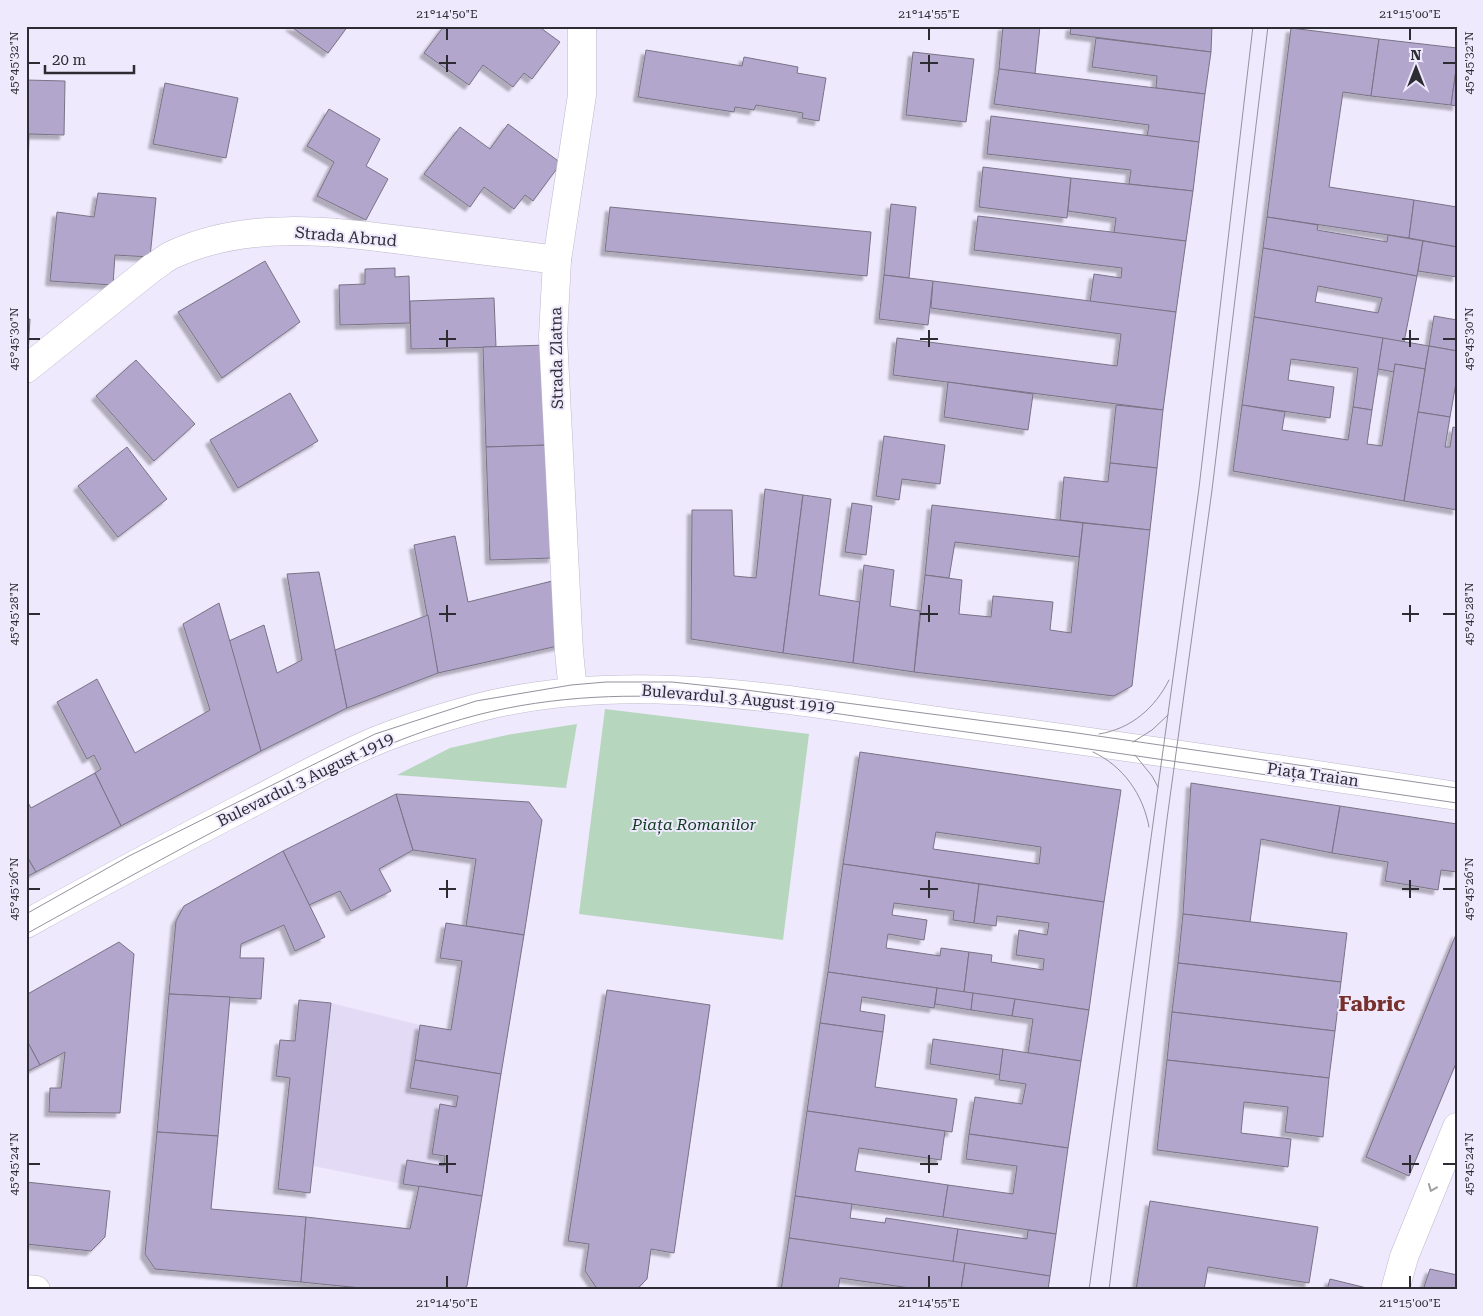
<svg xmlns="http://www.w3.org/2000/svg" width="1483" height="1316" font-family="'Roboto Serif',serif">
<defs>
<filter id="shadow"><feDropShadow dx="-4.5" dy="4.5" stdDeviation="1" flood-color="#0004"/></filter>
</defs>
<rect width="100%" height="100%" fill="#efe9fd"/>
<polygon fill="#e3dbf5" points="331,1003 420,1025 415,1060 501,1074 482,1196 403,1184 313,1166"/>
<g fill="#b6d6be">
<polygon points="605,709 809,734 783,940 579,914"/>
<polygon points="577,724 566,788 397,775 450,748 507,735"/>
</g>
<g fill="#b2a6cc" stroke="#797385" fill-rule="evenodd" filter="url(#shadow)">
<polygon points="290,26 348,26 328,53"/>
<polygon points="444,26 486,26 489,29 491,26 538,26 560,42 532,79 524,73 513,87 483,65 469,85 424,53"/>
<polygon points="1003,26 1040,26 1035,74 999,69"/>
<polygon points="1071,26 1212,26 1211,52 1070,34"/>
<polygon points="1291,28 1379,39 1371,96 1343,92 1329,187 1414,200 1409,238 1267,217"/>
<polygon points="1096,38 1211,52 1205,94 1156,88 1157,76 1092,67"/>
<polygon points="1379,39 1457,48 1457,63 1451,105 1371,96"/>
<polygon points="646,50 742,66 744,57 798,67 797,73 826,78 819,121 802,118 803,113 756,105 754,110 735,107 734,112 638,97"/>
<polygon points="913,52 974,59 966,122 906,115"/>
<polygon points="1457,63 1457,106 1451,105"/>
<polygon points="999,69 1205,94 1199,142 1147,136 1149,125 994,104"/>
<polygon points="26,80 65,81 64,135 29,134 28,172 26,172"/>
<polygon points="165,83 238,98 226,158 153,144"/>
<polygon points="329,109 380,139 366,166 388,179 366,220 317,196 334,162 307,146"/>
<polygon points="991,116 1199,142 1193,191 1129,184 1131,170 987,154"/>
<polygon points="508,124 561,163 533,201 525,195 514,209 484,187 470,207 424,174 460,127 490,149"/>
<polygon points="983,167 1071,178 1067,218 979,207"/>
<polygon points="1071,178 1193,191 1186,241 1114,233 1116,218 1068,211"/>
<polygon points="98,193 156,198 150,257 115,255 113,285 50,281 57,212 94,217"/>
<polygon points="1414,200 1457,207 1457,247 1409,238"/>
<polygon points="891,204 916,207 909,278 884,275"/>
<polygon points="610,207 871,232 867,276 605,251"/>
<polygon points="978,216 1186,241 1176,312 1090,302 1094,274 1121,278 1122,268 974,250"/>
<polygon points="1267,217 1318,225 1317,230 1387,242 1388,235 1423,241 1417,276 1263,248"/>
<polygon points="1423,241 1457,247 1457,277 1418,271"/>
<path d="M 1263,248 L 1417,276 L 1404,342 L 1254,317 ZM 1318,286 L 1382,298 L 1378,313 L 1315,302 Z"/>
<polygon points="265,261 300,322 222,378 178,312"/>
<polygon points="395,268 395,277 409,276 410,323 340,325 339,285 365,284 365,269"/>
<polygon points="884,275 933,281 928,325 879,319"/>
<polygon points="933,281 1176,312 1163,410 893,375 897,338 1117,366 1121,334 931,308"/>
<polygon points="494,298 496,347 411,349 410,301"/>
<polygon points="1434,316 1457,320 1457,351 1429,346"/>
<polygon points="1254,317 1383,338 1372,410 1353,407 1358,368 1291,359 1288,380 1334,387 1330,418 1242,405"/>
<polygon points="26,319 30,319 28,354 26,354"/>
<polygon points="1383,338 1429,346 1425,369 1395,364 1394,372 1378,369"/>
<polygon points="547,345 549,445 486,447 483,347"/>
<polygon points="1429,346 1457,351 1457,377 1450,417 1418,412"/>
<polygon points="136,360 195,424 154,461 96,396"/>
<polygon points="1395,364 1425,369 1404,501 1233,471 1242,405 1285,412 1282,430 1348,440 1353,407 1372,410 1367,444 1382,446"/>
<polygon points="948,382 1033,394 1028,430 944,417"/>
<polygon points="290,393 318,441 238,488 210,440"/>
<polygon points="1116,405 1163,410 1157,468 1110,463"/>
<polygon points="1418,412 1450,417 1445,447 1450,447 1453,427 1457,428 1457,510 1404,501"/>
<polygon points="884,436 945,445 940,484 902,479 899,500 876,496"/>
<polygon points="549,445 553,558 490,560 486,447"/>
<polygon points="127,447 167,499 118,537 78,486"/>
<polygon points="1110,463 1157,468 1150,530 1060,520 1064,477 1108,482"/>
<polygon points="765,489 803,495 783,653 691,639 692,510 732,510 734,576 756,578"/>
<polygon points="803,495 831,499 819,595 860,602 853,663 783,653"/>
<polygon points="852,503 872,506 866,555 845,552"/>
<polygon points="932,505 1083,523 1079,557 955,542 949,578 925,575"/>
<polygon points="1083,523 1150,530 1132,686 1114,696 914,672 925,575 962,580 959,614 991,617 993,596 1053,602 1050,630 1071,633"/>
<polygon points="455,536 468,602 556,580 562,645 438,673 414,545"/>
<polygon points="864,565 894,570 890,606 920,611 914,672 853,663"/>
<polygon points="319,572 347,708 261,751 229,641 264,625 277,673 302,660 287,574"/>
<polygon points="219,603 261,751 121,826 95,773 101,769 94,755 87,759 57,702 97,679 135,753 210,710 183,624"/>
<polygon points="428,615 438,673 347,708 335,650"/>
<path d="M 860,752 L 1121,790 L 1104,902 L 843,864 ZM 936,832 L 1041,847 L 1039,864 L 933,849 Z"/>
<polygon points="95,773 121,826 36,872 26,855 26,799 31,808"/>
<polygon points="1191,783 1340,806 1332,853 1261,839 1250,922 1183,914"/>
<polygon points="396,794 413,850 379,869 391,891 351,911 340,891 309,905 283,851"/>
<polygon points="396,794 529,802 542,820 524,935 466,926 476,859 413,850"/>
<polygon points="1340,806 1457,824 1457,872 1441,870 1438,890 1385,881 1388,862 1332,853"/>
<polygon points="283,851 325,937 295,951 284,925 241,944 240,958 264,958 261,999 169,994 176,921 184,906"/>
<polygon points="26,855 36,872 26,877"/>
<polygon points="843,864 979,884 974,923 953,920 954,911 894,903 892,915 927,920 924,940 888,934 886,948 940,956 941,948 969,952 964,992 828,972"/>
<polygon points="979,884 1104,902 1089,1010 964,992 969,952 992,955 991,962 1043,970 1044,959 1016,955 1019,930 1047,935 1049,923 997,916 996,926 974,923"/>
<polygon points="1183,914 1347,933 1341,982 1178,963"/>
<polygon points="446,923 524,935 501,1074 415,1060 420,1025 451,1030 462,961 440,958"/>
<polygon points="1457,932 1457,1061 1409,1176 1366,1157"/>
<polygon points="119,942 134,954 120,1113 49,1112 50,1088 61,1088 65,1052 40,1065 26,1039 26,995"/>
<polygon points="1178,963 1341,982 1335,1031 1172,1012"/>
<polygon points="828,972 937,988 934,1008 862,997 860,1011 885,1015 883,1032 820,1023"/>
<polygon points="937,988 973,993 971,1010 935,1004"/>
<polygon points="607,990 710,1005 674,1253 651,1249 647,1279 636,1290 598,1290 585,1271 589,1244 568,1241"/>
<polygon points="973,993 1015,999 1012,1016 971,1010"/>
<polygon points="169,994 230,997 218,1136 157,1132"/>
<polygon points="1015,999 1089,1010 1081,1061 1028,1053 1033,1019 1012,1016"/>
<polygon points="299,1000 331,1003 310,1193 278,1189 290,1078 276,1076 280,1040 295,1041"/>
<polygon points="1172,1012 1335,1031 1329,1078 1167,1060"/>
<polygon points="820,1023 883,1032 875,1087 957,1099 952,1132 807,1111"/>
<polygon points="26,1039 40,1065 26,1072"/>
<polygon points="933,1039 1003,1049 1000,1075 930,1064"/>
<polygon points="1003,1049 1081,1061 1068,1148 969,1134 975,1097 1022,1104 1026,1084 999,1080"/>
<polygon points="415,1060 501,1074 482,1196 403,1184 407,1160 444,1166 445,1156 432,1154 440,1104 456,1107 458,1096 410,1088"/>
<polygon points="1167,1060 1329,1078 1323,1137 1285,1132 1288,1107 1244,1102 1241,1133 1291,1139 1288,1167 1157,1150"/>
<polygon points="807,1111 945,1131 941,1160 859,1148 855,1171 948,1185 943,1217 795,1196"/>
<polygon points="157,1132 218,1136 211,1209 306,1217 301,1282 155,1269 145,1254"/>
<polygon points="969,1134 1068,1148 1056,1234 943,1217 948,1185 1013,1194 1017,1166 966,1159"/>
<polygon points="26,1182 110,1191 105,1237 91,1251 26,1244"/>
<polygon points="419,1186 482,1196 467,1286 462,1290 381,1290 301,1282 306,1217 410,1229"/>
<polygon points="795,1196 852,1204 850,1218 885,1223 886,1218 958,1229 953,1262 789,1238"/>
<polygon points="1150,1201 1318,1227 1309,1283 1208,1267 1204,1290 1136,1290"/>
<polygon points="958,1229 1027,1239 1028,1230 1056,1234 1050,1276 953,1262"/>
<polygon points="789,1238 965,1263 961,1290 924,1290 840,1278 838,1290 781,1290"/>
<polygon points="965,1263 1050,1276 1048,1290 961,1290"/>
<polygon points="1430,1269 1457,1275 1457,1290 1423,1290"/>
<polygon points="1330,1279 1375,1290 1327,1290"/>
</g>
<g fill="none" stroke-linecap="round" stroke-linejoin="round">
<defs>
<g id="minor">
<path d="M 26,369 L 152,268 C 159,264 166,257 174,254 C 251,219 337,232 417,242 C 464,248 510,254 557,260"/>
<polyline points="573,691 569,652 553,336 557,260 582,95 582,26"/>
<path d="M 26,924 C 98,884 171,845 244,807 C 288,784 332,759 378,740 C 410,727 444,717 477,708 C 631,668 791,701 945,722 C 1116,745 1286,770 1457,796"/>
<polyline points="26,1289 36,1290"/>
<polyline points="1395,1290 1404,1257 1457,1127"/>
</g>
</defs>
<use href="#minor" stroke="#bfb9cc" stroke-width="29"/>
<use href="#minor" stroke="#fff" stroke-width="28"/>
<g stroke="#95919e" stroke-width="1">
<path d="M 1099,734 C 1131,729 1155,708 1169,680"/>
<polyline points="1133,742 1152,730 1168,715"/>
<path d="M 1093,752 C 1123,766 1143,794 1149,827"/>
<polyline points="1135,755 1152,776 1158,787"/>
<polyline points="26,914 129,856 375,734 476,701 571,685 606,682 672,682 738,689 1070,732 1457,788"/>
<path d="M 26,934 C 98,894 170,854 243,816 C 319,775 393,737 477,715 C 633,675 789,708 945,729 C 1116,752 1286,778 1457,803"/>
<polyline points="1089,1290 1199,488 1253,26"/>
<polyline points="1109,1290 1167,819 1212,490 1268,26"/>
</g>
</g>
<defs><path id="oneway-chevron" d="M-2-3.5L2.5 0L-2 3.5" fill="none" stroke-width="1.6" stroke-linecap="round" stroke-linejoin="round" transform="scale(1.25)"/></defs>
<use stroke="#a1a0a3" href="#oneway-chevron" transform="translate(1432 1188) rotate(112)"/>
<path fill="none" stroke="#2e2c33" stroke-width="2" d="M 447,28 L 447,40M 929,28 L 929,40M 1410,28 L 1410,40M 447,55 L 447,72M 929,55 L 929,72M 28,63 L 40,63M 439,63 L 456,63M 920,63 L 938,63M 1443,63 L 1456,63M 447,330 L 447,347M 929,330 L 929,347M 1410,330 L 1410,347M 28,339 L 40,339M 439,339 L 456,339M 920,339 L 938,339M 1402,339 L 1419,339M 1443,339 L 1456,339M 447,605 L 447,622M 929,605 L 929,622M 1410,605 L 1410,622M 28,614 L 40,614M 439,614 L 456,614M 920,614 L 938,614M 1402,614 L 1419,614M 1443,614 L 1456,614M 447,880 L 447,898M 929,880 L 929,898M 1410,880 L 1410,898M 28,889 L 40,889M 439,889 L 456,889M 920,889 L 938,889M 1402,889 L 1419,889M 1443,889 L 1456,889M 447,1155 L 447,1173M 929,1155 L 929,1173M 1410,1155 L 1410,1173M 28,1164 L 40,1164M 439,1164 L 456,1164M 920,1164 L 938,1164M 1402,1164 L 1419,1164M 1443,1164 L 1456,1164M 447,1276 L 447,1288M 929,1276 L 929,1288M 1410,1276 L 1410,1288"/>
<g text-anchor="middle" stroke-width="4" stroke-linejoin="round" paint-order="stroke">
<g font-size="16" fill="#2e2c33" stroke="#efe9fd">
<text transform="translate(346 236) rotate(5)" y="6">Strada Abrud</text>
<text transform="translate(556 358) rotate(-91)" y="6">Strada Zlatna</text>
<text transform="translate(738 698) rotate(5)" y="6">Bulevardul 3 August 1919</text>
<text transform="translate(1313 774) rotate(8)" y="6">Piața Traian</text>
<text transform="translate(305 779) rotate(-26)" y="6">Bulevardul 3 August 1919</text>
</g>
<g font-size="16" font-style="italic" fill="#0f3b21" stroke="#efe9fd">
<text x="694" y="830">Piața Romanilor</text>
</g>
<g font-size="21" font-weight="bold" fill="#77302b" stroke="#efe9fd">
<text x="1372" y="1011">Fabric</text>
</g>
</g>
<rect width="1483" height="1316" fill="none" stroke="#efe9fd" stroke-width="55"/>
<g transform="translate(1416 68)" stroke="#efe9fd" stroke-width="4" paint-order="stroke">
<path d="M0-4L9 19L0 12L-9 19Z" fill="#2e2c33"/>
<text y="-8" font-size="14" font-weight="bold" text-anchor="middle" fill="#2e2c33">N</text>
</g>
<path d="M45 65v8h89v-8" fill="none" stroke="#2e2c33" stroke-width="2.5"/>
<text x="52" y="65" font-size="15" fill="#2e2c33" stroke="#efe9fd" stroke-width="4" paint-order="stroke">20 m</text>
<rect x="28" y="28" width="1428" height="1260" fill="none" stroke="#2e2c33" stroke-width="2"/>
<g font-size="12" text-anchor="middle" fill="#2e2c33">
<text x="447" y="18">21°14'50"E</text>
<text x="929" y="18">21°14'55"E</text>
<text x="1410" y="18">21°15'00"E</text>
<text transform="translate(14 63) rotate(-90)" y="4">45°45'32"N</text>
<text transform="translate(1469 63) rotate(-90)" y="4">45°45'32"N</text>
<text transform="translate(14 339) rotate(-90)" y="4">45°45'30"N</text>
<text transform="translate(1469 339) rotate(-90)" y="4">45°45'30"N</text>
<text transform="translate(14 614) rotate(-90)" y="4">45°45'28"N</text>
<text transform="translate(1469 614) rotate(-90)" y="4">45°45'28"N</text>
<text transform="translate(14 889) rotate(-90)" y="4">45°45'26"N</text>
<text transform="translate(1469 889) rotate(-90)" y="4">45°45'26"N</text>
<text transform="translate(14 1164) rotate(-90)" y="4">45°45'24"N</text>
<text transform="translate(1469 1164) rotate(-90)" y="4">45°45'24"N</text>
<text x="447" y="1307">21°14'50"E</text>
<text x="929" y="1307">21°14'55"E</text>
<text x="1410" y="1307">21°15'00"E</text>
</g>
</svg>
